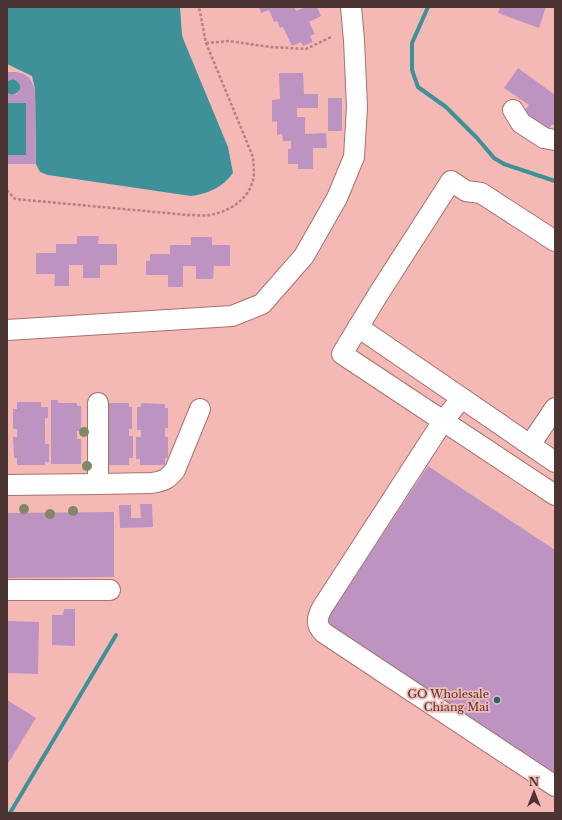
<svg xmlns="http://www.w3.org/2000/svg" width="562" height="820" font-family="'Libre Baskerville',serif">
<rect width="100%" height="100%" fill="#f5b9b5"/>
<g fill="#3f9199">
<path d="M 7,7 L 180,7 L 182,35 L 184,41 L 228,147 L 233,173 C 223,187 208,194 191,196 L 48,175 L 40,172 L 36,164 L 35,89 L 32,76 L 7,64 Z"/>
<path d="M 13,79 C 23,83 23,92 12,95 L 7,93 L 7,81 Z"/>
<rect x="7" y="103" width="19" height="52"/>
</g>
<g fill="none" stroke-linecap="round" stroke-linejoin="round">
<g stroke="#3f9199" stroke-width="4">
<polyline points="428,7 412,43 412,70 418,87 446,107 477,138 494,158 504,164 555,181"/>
<polyline points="10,813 116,635"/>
</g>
</g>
<g fill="#bd94c1">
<polygon points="259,7 294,7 296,11 306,7 317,7 321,16 309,22 315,34 310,36 313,42 303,46 301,42 292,46 283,27 280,28 277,21 274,22 269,10 261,13"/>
<polygon points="500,7 546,7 539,28 498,13"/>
<polygon points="518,68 555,95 555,126 552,124 546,133 521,115 529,105 504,88"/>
<polygon points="7,72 16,72 24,74 30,79 35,89 36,164 7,164 7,155 26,155 26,103 7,103 7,93 12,95 17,94 20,90 20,85 17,81 13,79 7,81"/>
<polygon points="279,73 303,73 304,94 318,94 318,108 297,108 297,117 305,117 305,134 326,133 327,148 313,148 313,169 298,169 298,164 288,164 288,149 291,149 291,141 283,141 282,134 277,135 277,121 272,122 272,100 280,99"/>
<rect x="328" y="98" width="14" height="33"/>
<polygon points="77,236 99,236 98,244 117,244 117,265 100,265 100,278 83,278 83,265 69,265 69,286 54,286 55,274 36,274 36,253 56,253 56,244 77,244"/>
<polygon points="191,237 212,237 212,245 230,245 230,266 214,266 213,279 196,279 196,266 183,266 183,287 168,287 168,275 146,275 146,261 150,261 150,254 170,254 170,245 191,245"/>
<polygon points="51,400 58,400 58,403 77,403 77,406 81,406 81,431 77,431 77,439 81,439 81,464 51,464"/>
<polygon points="17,402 41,402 41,407 48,407 48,418 45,418 45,444 49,444 49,462 45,462 45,465 17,465 17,458 14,458 13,437 17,437 17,429 13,429 13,409 17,409"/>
<polygon points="105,403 129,403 129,407 132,407 132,429 129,429 129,436 133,436 133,458 129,458 129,465 105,465"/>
<polygon points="141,403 165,404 165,408 168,408 168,428 165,428 165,437 168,437 168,458 165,458 165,465 140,465 140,459 136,459 136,437 141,437 141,430 137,430 137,407 141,407"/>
<polygon points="428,466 555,550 555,778 325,622"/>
<polygon points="140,504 152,504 153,527 120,528 119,505 131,505 131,518 141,518"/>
<polygon points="114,512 114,577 7,578 7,513"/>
<polygon points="64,609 75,609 75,646 52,645 52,615 63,615"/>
<polygon points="8,621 39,622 38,674 7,673"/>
<polygon points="7,700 36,718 7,765"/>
</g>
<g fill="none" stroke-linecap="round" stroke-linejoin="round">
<defs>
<g id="minor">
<polyline points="513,110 521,123 544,138 555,140"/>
<polyline points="555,241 481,193 466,191 451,181 379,293 342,354 555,495"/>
<polyline points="358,327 555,462"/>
<polyline points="7,330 232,316 262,304 304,256 337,198 354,157 357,107 354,40 351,7"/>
<path d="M 462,398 L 443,421 L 322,608 C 317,618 315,624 324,633 L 555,786"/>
<polyline points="98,403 98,484"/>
<polyline points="530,445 555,408"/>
<path d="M 7,485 L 98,484 L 152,483 C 164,481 168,479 175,470 L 200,409"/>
<polyline points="7,590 110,590"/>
</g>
</defs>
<use href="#minor" stroke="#a8726e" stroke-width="22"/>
<g stroke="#b28481" stroke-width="2.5" stroke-dasharray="3 2" stroke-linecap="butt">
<polyline points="206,43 229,41 270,47 306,49 331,37"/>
<path d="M 7,190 L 15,199 L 188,215 C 195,215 203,216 210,215 C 232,211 253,196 254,173 C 254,167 253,162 253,157 L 206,43 L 199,7"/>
</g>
<use href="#minor" stroke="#fff" stroke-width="20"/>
</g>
<g fill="#828865">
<circle cx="84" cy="432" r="5"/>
<circle cx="87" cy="466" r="5"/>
<circle cx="24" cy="509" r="5"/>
<circle cx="73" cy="511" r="5"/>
<circle cx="50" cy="514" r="5"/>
</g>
<circle fill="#1d6970" stroke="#f5b9b5" stroke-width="1.5" cx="497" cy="700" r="4"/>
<g text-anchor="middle" stroke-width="3.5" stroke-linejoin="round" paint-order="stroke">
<g font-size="11" fill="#4c3432" stroke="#f5b9b5" text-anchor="end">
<text x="489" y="698">GO Wholesale<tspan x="489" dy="13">Chiang Mai</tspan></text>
</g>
</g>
<rect width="562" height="820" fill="none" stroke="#4c3432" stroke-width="16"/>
<g transform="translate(534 792)" stroke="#f5b9b5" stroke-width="3" paint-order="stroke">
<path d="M0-3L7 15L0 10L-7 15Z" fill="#4c3432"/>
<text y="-6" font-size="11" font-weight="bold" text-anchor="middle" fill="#4c3432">N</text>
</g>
</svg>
